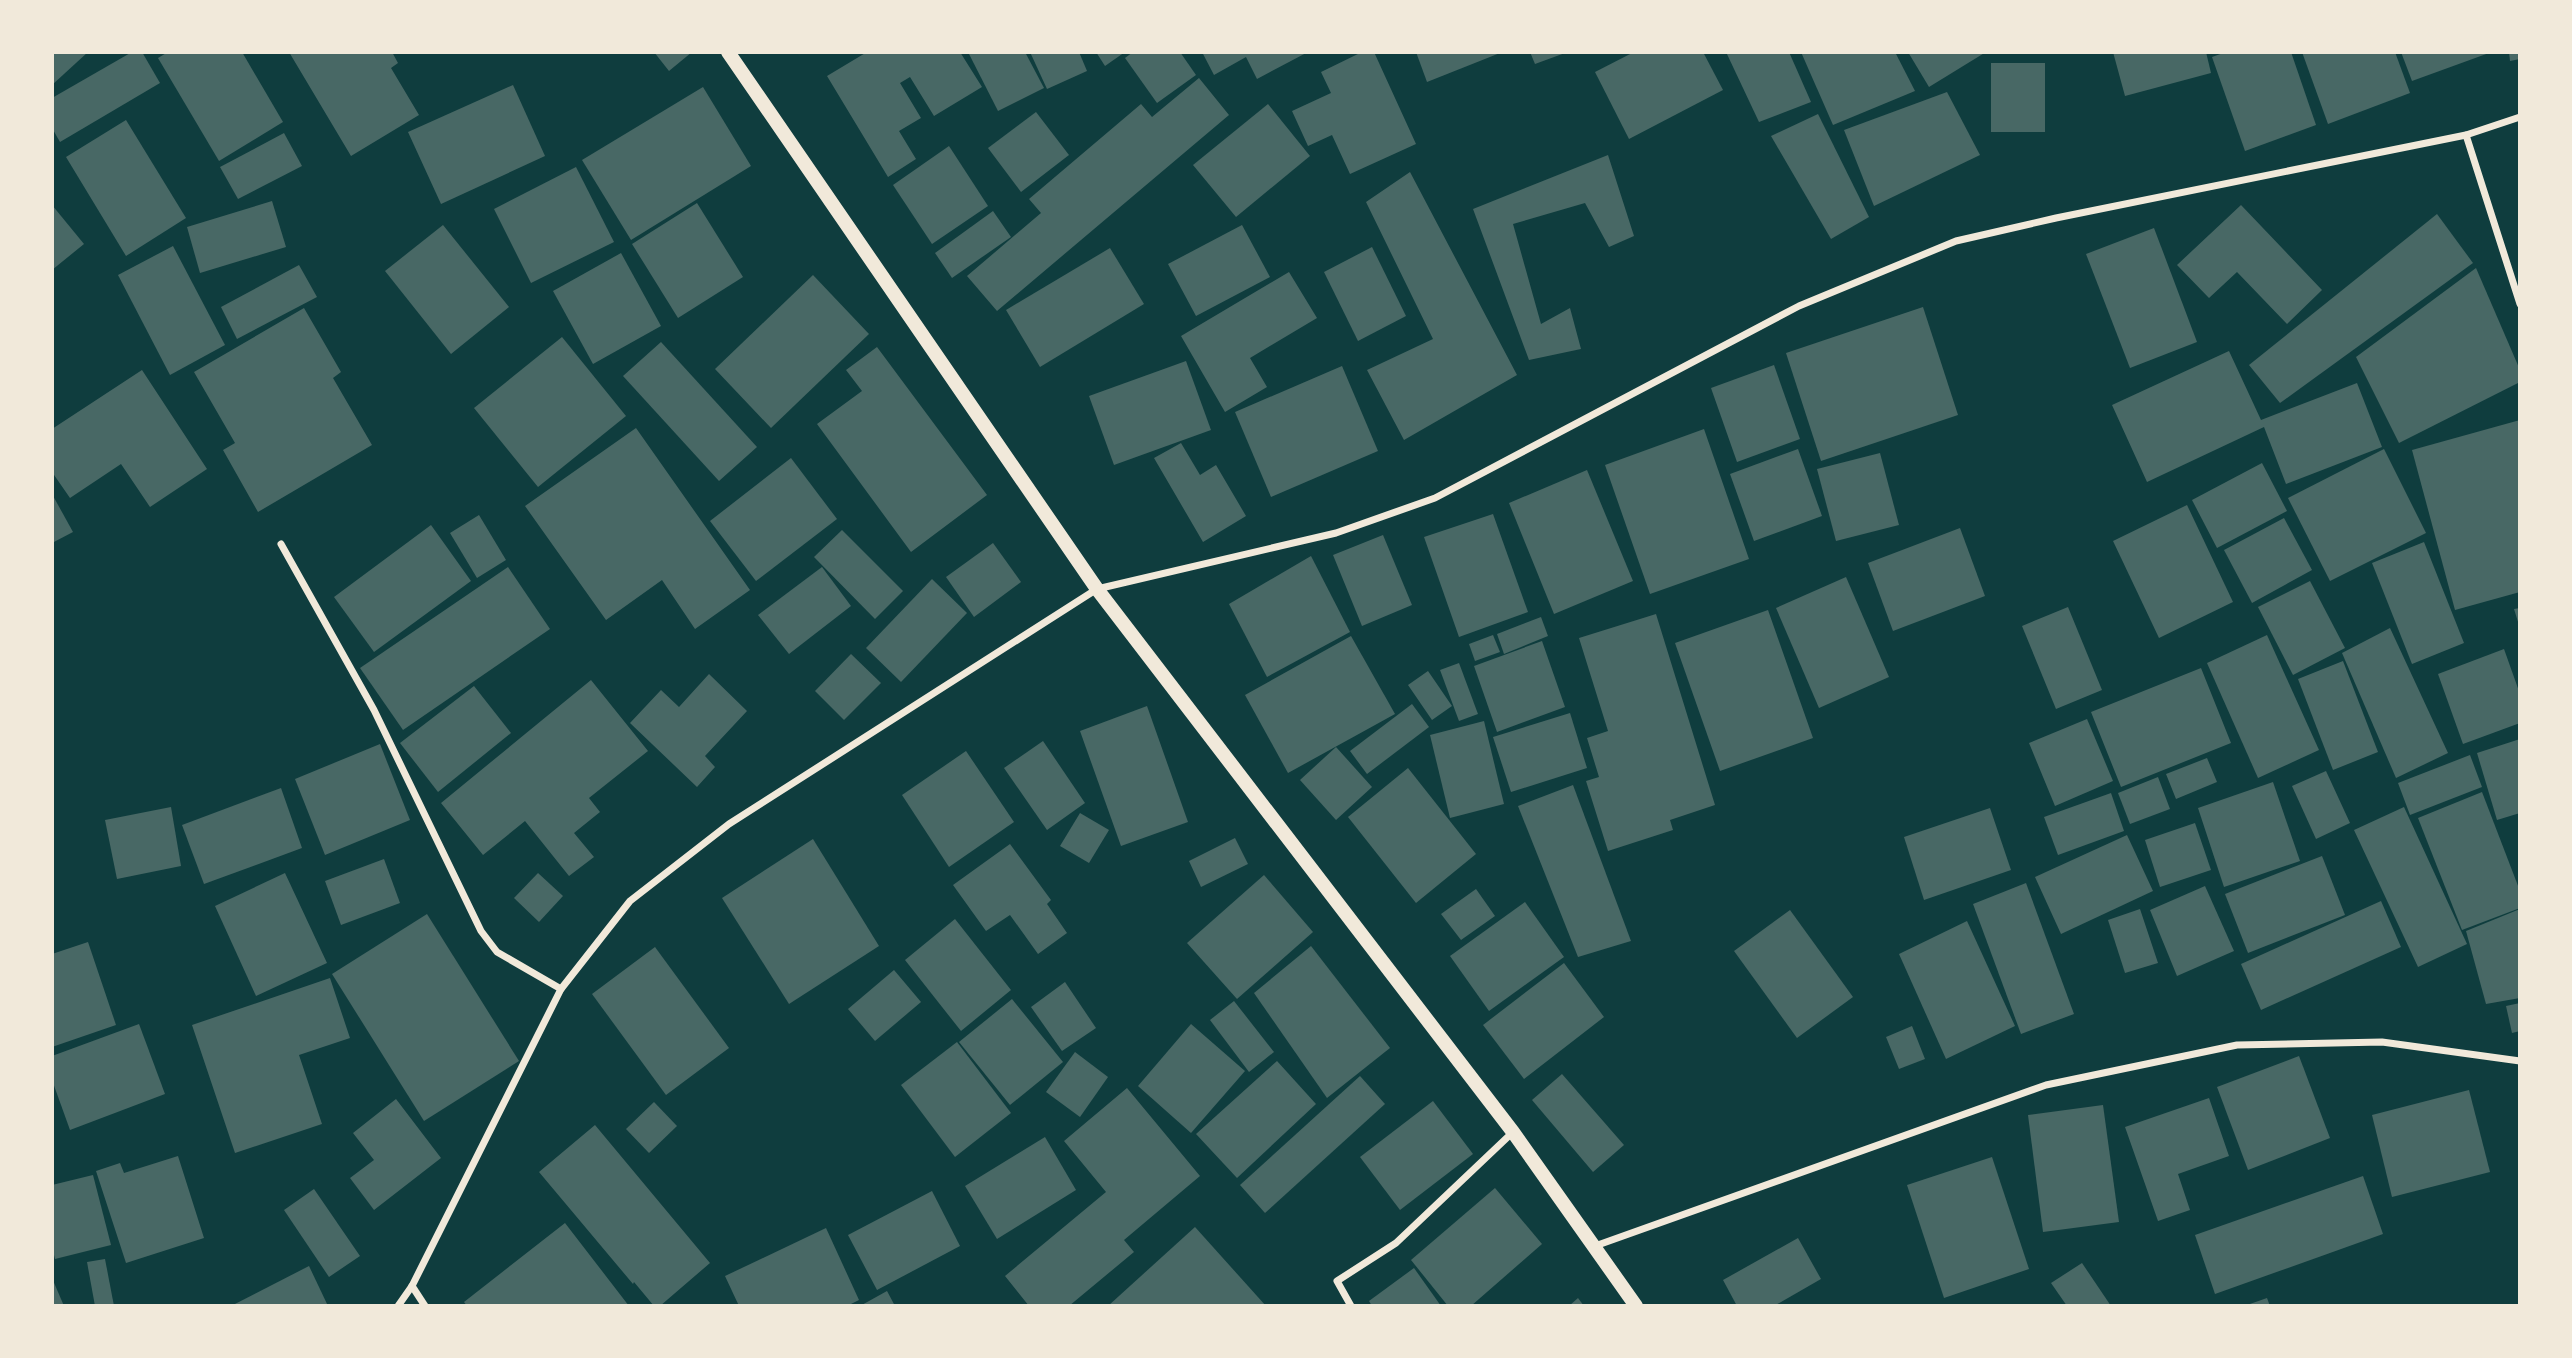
<svg xmlns="http://www.w3.org/2000/svg" width="2572" height="1358" font-family="Ubuntu,sans-serif">
<rect width="100%" height="100%" fill="#0f3d3e"/>
<g fill="#486865">
<polygon points="52,52 88,52 52,85"/>
<polygon points="132,52 142,52 160,83 60,142 52,128 52,98"/>
<polygon points="168,52 242,52 283,122 219,161 158,58"/>
<polygon points="289,52 392,52 398,63 391,68 419,115 351,156"/>
<polygon points="654,52 692,52 669,71"/>
<polygon points="867,52 960,52 982,87 934,116 910,77 900,83 921,118 899,131 916,159 888,177 827,76"/>
<polygon points="968,52 1025,52 1044,88 998,111"/>
<polygon points="1030,52 1079,52 1087,71 1047,89"/>
<polygon points="1096,52 1125,52 1105,66"/>
<polygon points="1133,52 1180,52 1196,75 1157,103 1125,58"/>
<polygon points="1202,52 1308,52 1257,79 1246,57 1214,75"/>
<polygon points="1362,52 1374,52 1416,144 1350,174 1332,135 1308,146 1292,111 1331,93 1321,72"/>
<polygon points="1416,52 1500,52 1500,53 1427,82"/>
<polygon points="1530,52 1565,52 1565,53 1535,64"/>
<polygon points="1634,52 1703,52 1723,90 1629,139 1595,72"/>
<polygon points="1726,52 1789,52 1811,102 1759,122"/>
<polygon points="1801,52 1895,52 1915,91 1833,125"/>
<polygon points="1908,52 1986,52 1929,87"/>
<polygon points="2113,52 2206,52 2211,73 2125,96"/>
<polygon points="2226,52 2291,52 2316,125 2245,151 2212,57"/>
<polygon points="2302,52 2395,52 2410,93 2328,124"/>
<polygon points="2401,52 2489,52 2489,53 2412,81"/>
<polygon points="2509,52 2520,52 2520,59 2510,61"/>
<rect x="1991" y="63" width="54" height="69"/>
<polygon points="1199,78 1229,115 997,311 967,276 1041,213 1029,199 1141,104 1152,117"/>
<polygon points="513,85 545,156 441,204 408,132"/>
<polygon points="703,87 751,166 631,240 582,160"/>
<polygon points="1947,92 1980,155 1874,206 1844,130"/>
<polygon points="1268,104 1310,156 1236,217 1193,165"/>
<polygon points="1036,112 1069,155 1021,192 988,148"/>
<polygon points="1818,114 1869,217 1831,239 1771,136"/>
<polygon points="126,120 186,218 126,256 66,157"/>
<polygon points="284,133 302,166 238,199 220,167"/>
<polygon points="949,146 988,206 932,244 893,185"/>
<polygon points="1608,155 1634,236 1609,247 1585,203 1513,224 1541,324 1570,308 1581,349 1529,360 1473,209"/>
<polygon points="576,167 614,242 531,283 494,209"/>
<polygon points="1410,172 1517,375 1404,440 1367,370 1433,339 1366,202"/>
<polygon points="272,201 286,247 200,273 187,227"/>
<polygon points="697,203 743,277 678,318 632,244"/>
<polygon points="52,205 84,244 52,270"/>
<polygon points="2241,205 2322,290 2287,324 2237,272 2209,298 2177,265"/>
<polygon points="993,211 1011,237 952,278 935,253"/>
<polygon points="2437,214 2473,263 2280,403 2249,365"/>
<polygon points="443,225 509,307 451,354 385,271"/>
<polygon points="1242,225 1270,277 1196,316 1168,264"/>
<polygon points="2154,228 2197,342 2130,368 2086,254"/>
<polygon points="173,246 225,345 170,375 118,275"/>
<polygon points="1372,247 1406,316 1358,341 1324,272"/>
<polygon points="1110,248 1144,304 1040,367 1006,310"/>
<polygon points="621,253 661,326 593,364 553,291"/>
<polygon points="299,265 317,297 237,339 221,307"/>
<polygon points="2476,268 2520,370 2520,382 2399,443 2356,357"/>
<polygon points="1289,272 1317,318 1250,358 1267,387 1225,412 1181,336"/>
<polygon points="813,275 869,334 771,428 715,369"/>
<polygon points="1923,307 1958,415 1821,461 1786,353"/>
<polygon points="304,308 341,372 333,378 372,445 258,512 223,450 235,443 194,372"/>
<polygon points="562,337 626,416 538,487 474,408"/>
<polygon points="661,342 757,447 719,481 623,376"/>
<polygon points="877,347 987,495 911,552 817,424 862,391 846,370"/>
<polygon points="2229,351 2261,420 2357,383 2382,447 2286,484 2264,427 2147,482 2112,405"/>
<polygon points="1186,361 1211,430 1114,465 1089,396"/>
<polygon points="1774,365 1800,439 1737,462 1711,388"/>
<polygon points="1342,366 1378,451 1271,497 1235,412"/>
<polygon points="142,370 207,469 150,507 121,464 70,498 52,472 52,429"/>
<polygon points="2520,420 2520,592 2455,610 2412,450"/>
<polygon points="636,428 750,590 695,629 662,580 606,620 525,506"/>
<polygon points="1704,429 1749,559 1650,594 1605,465"/>
<polygon points="1181,443 1200,475 1216,465 1246,516 1203,542 1154,458"/>
<polygon points="1798,449 1822,516 1754,541 1730,474"/>
<polygon points="2384,449 2426,533 2330,581 2288,498"/>
<polygon points="1880,453 1899,525 1836,541 1817,469"/>
<polygon points="791,458 837,519 756,581 710,521"/>
<polygon points="2262,463 2287,511 2217,548 2192,500"/>
<polygon points="1587,470 1633,581 1554,614 1509,503"/>
<polygon points="52,494 73,532 52,543"/>
<polygon points="2187,505 2233,602 2159,638 2113,541"/>
<polygon points="1493,514 1528,612 1459,637 1424,537"/>
<polygon points="479,515 506,560 477,578 450,533"/>
<polygon points="2284,518 2312,570 2252,603 2224,550"/>
<polygon points="431,525 471,581 374,652 334,597"/>
<polygon points="1960,528 1985,596 1893,631 1868,563"/>
<polygon points="842,530 903,591 875,619 814,557"/>
<polygon points="1383,535 1412,605 1362,626 1333,555"/>
<polygon points="2424,542 2464,643 2412,664 2372,563"/>
<polygon points="993,543 1021,582 974,617 946,577"/>
<polygon points="1311,556 1350,632 1267,677 1229,604"/>
<polygon points="508,567 550,629 403,730 360,668"/>
<polygon points="822,567 851,606 789,654 758,615"/>
<polygon points="1846,577 1889,677 1819,708 1776,608"/>
<polygon points="932,579 967,613 901,682 866,648"/>
<polygon points="2310,581 2345,648 2293,675 2258,607"/>
<polygon points="2068,607 2102,690 2056,709 2022,626"/>
<polygon points="2520,608 2520,625 2519,625 2514,609"/>
<polygon points="1768,610 1813,738 1720,771 1675,643"/>
<polygon points="1656,614 1715,805 1670,820 1673,830 1608,851 1586,781 1599,777 1587,738 1608,731 1579,638"/>
<polygon points="1541,617 1548,636 1504,654 1497,634"/>
<polygon points="2390,628 2448,753 2396,778 2342,653"/>
<polygon points="1493,635 1500,652 1475,661 1469,644"/>
<polygon points="2267,635 2319,750 2258,778 2207,663"/>
<polygon points="1351,636 1395,714 1288,773 1245,695"/>
<polygon points="1542,641 1565,707 1497,732 1474,666"/>
<polygon points="2504,649 2520,694 2520,723 2463,744 2438,674"/>
<polygon points="851,654 881,683 844,720 815,691"/>
<polygon points="2343,661 2378,752 2333,770 2298,679"/>
<polygon points="1459,663 1478,714 1459,721 1440,670"/>
<polygon points="2201,668 2231,743 2121,787 2091,712"/>
<polygon points="1428,671 1452,706 1432,720 1408,685"/>
<polygon points="709,674 747,711 705,756 715,767 697,787 630,723 661,690 679,707"/>
<polygon points="591,680 648,751 589,798 600,812 574,833 594,857 569,876 525,821 483,855 441,803"/>
<polygon points="474,686 511,733 438,792 400,743"/>
<polygon points="1412,704 1429,727 1367,774 1350,751"/>
<polygon points="1147,706 1188,822 1121,846 1080,731"/>
<polygon points="1570,713 1587,768 1511,792 1493,737"/>
<polygon points="2087,719 2113,781 2055,806 2029,743"/>
<polygon points="1484,721 1504,804 1450,818 1430,735"/>
<polygon points="2520,739 2520,813 2497,820 2477,753"/>
<polygon points="1043,741 1085,803 1047,830 1004,768"/>
<polygon points="380,744 410,820 325,855 295,779"/>
<polygon points="1336,747 1372,787 1336,820 1300,780"/>
<polygon points="966,751 1014,822 949,867 902,795"/>
<polygon points="2470,755 2482,787 2410,815 2398,783"/>
<polygon points="2207,758 2217,782 2176,799 2166,774"/>
<polygon points="1408,768 1476,854 1416,903 1348,817"/>
<polygon points="2326,771 2350,823 2316,839 2292,786"/>
<polygon points="2158,777 2170,809 2130,824 2118,793"/>
<polygon points="2273,782 2300,861 2224,887 2198,808"/>
<polygon points="1573,785 1631,941 1578,957 1518,806"/>
<polygon points="281,788 302,848 204,884 182,825"/>
<polygon points="2482,792 2520,891 2520,908 2462,930 2418,818"/>
<polygon points="2111,793 2124,831 2058,855 2044,817"/>
<polygon points="171,807 181,866 117,879 105,820"/>
<polygon points="2404,807 2467,944 2418,967 2354,830"/>
<polygon points="1990,808 2011,870 1924,900 1904,837"/>
<polygon points="1080,813 1109,830 1089,863 1060,846"/>
<polygon points="2195,823 2211,870 2160,887 2145,840"/>
<polygon points="2127,835 2153,891 2061,934 2035,877"/>
<polygon points="1235,838 1248,864 1201,887 1189,861"/>
<polygon points="813,839 879,946 789,1004 722,898"/>
<polygon points="1010,844 1051,900 1047,904 1067,933 1038,954 1010,915 986,931 953,885"/>
<polygon points="2322,856 2345,915 2248,953 2225,894"/>
<polygon points="384,859 400,903 341,925 325,881"/>
<polygon points="285,873 327,963 256,996 215,906"/>
<polygon points="538,873 563,896 539,922 514,898"/>
<polygon points="1264,875 1313,932 1237,999 1187,943"/>
<polygon points="2026,883 2074,1014 2021,1034 1973,904"/>
<polygon points="2205,886 2234,951 2177,976 2150,910"/>
<polygon points="1476,889 1495,916 1461,940 1441,914"/>
<polygon points="2381,901 2401,947 2261,1010 2241,964"/>
<polygon points="1525,902 1564,957 1489,1011 1450,956"/>
<polygon points="2140,909 2158,963 2125,973 2108,920"/>
<polygon points="2520,909 2520,998 2486,1004 2466,931"/>
<polygon points="1790,910 1853,997 1797,1038 1734,951"/>
<polygon points="427,914 519,1061 424,1121 332,974"/>
<polygon points="955,919 1011,990 961,1031 905,960"/>
<polygon points="1967,921 2015,1026 1946,1059 1899,954"/>
<polygon points="88,942 116,1025 52,1047 52,954"/>
<polygon points="1311,946 1390,1048 1327,1098 1254,993"/>
<polygon points="655,947 729,1048 666,1095 592,994"/>
<polygon points="1564,963 1604,1017 1524,1079 1483,1025"/>
<polygon points="894,970 921,1002 875,1041 848,1009"/>
<polygon points="330,978 350,1038 299,1055 322,1124 235,1153 192,1025"/>
<polygon points="1065,982 1096,1028 1062,1051 1031,1007"/>
<polygon points="1012,999 1063,1062 1010,1105 959,1042"/>
<polygon points="1234,1001 1274,1052 1249,1072 1210,1020"/>
<polygon points="2520,1003 2520,1031 2512,1033 2506,1006"/>
<polygon points="139,1024 165,1094 70,1130 52,1080 52,1056"/>
<polygon points="1191,1024 1245,1071 1191,1133 1138,1086"/>
<polygon points="1912,1026 1925,1059 1899,1069 1886,1037"/>
<polygon points="957,1042 1011,1113 955,1157 901,1085"/>
<polygon points="1075,1052 1108,1077 1080,1117 1046,1092"/>
<polygon points="2299,1056 2330,1138 2248,1170 2217,1087"/>
<polygon points="1277,1061 1316,1104 1237,1178 1196,1134"/>
<polygon points="1562,1074 1624,1145 1593,1172 1532,1100"/>
<polygon points="1360,1076 1385,1104 1265,1213 1240,1185"/>
<polygon points="1127,1088 1200,1176 1124,1240 1134,1252 1069,1306 1029,1306 1005,1276 1106,1192 1064,1141"/>
<polygon points="2469,1090 2490,1172 2392,1197 2372,1115"/>
<polygon points="2209,1098 2229,1156 2178,1174 2190,1210 2158,1221 2125,1127"/>
<polygon points="396,1099 441,1158 374,1210 350,1178 374,1160 353,1133"/>
<polygon points="1433,1101 1473,1154 1400,1210 1360,1157"/>
<polygon points="654,1102 677,1126 649,1153 626,1129"/>
<polygon points="2103,1105 2119,1222 2043,1232 2028,1115"/>
<polygon points="595,1125 710,1263 660,1306 654,1306 634,1282 633,1284 539,1172"/>
<polygon points="1045,1137 1076,1190 997,1239 965,1186"/>
<polygon points="178,1156 204,1238 126,1263 96,1171 120,1163 124,1173"/>
<polygon points="1992,1157 2029,1269 1944,1298 1907,1185"/>
<polygon points="93,1175 111,1245 55,1259 52,1247 52,1185"/>
<polygon points="2363,1176 2383,1234 2215,1294 2195,1235"/>
<polygon points="1495,1188 1542,1244 1471,1306 1448,1306 1411,1260"/>
<polygon points="314,1189 360,1256 329,1277 284,1210"/>
<polygon points="932,1191 960,1246 877,1290 848,1235"/>
<polygon points="565,1223 629,1306 567,1306 565,1304 563,1306 467,1306 464,1302"/>
<polygon points="1195,1227 1266,1306 1108,1306"/>
<polygon points="826,1228 859,1300 847,1306 739,1306 725,1276"/>
<polygon points="1798,1238 1821,1279 1774,1306 1737,1306 1723,1280"/>
<polygon points="105,1259 114,1306 95,1306 87,1262"/>
<polygon points="2082,1263 2111,1306 2067,1306 2051,1283"/>
<polygon points="309,1266 328,1306 231,1306"/>
<polygon points="1414,1268 1441,1306 1372,1306 1369,1301"/>
<polygon points="52,1278 64,1306 52,1306"/>
<polygon points="887,1291 895,1306 860,1306"/>
<polygon points="1578,1298 1584,1306 1569,1306"/>
<polygon points="2267,1298 2270,1306 2247,1306 2247,1305"/>
</g>
<g fill="none" stroke-linecap="round" stroke-linejoin="round">
<g stroke="#f1e9da" stroke-width="7">
<polyline points="2466,135 2520,304"/>
<polyline points="281,544 374,710 481,931 497,952 561,989"/>
<polyline points="1595,1246 2046,1085 2237,1045 2382,1042 2520,1061"/>
<polyline points="412,1286 425,1306"/>
<polyline points="398,1306 412,1286 561,989 630,901 729,824 1097,589 1336,533 1435,498 1799,306 1956,241 2056,218 2466,135 2520,117"/>
<polyline points="1351,1306 1337,1281 1396,1243 1513,1132"/>
</g>
<polyline stroke="#f1e9da" stroke-width="14" points="728,52 1097,589 1513,1132 1636,1306"/>
</g>
<rect width="2572" height="1358" fill="none" stroke="#f1e9da" stroke-width="108"/>
</svg>
